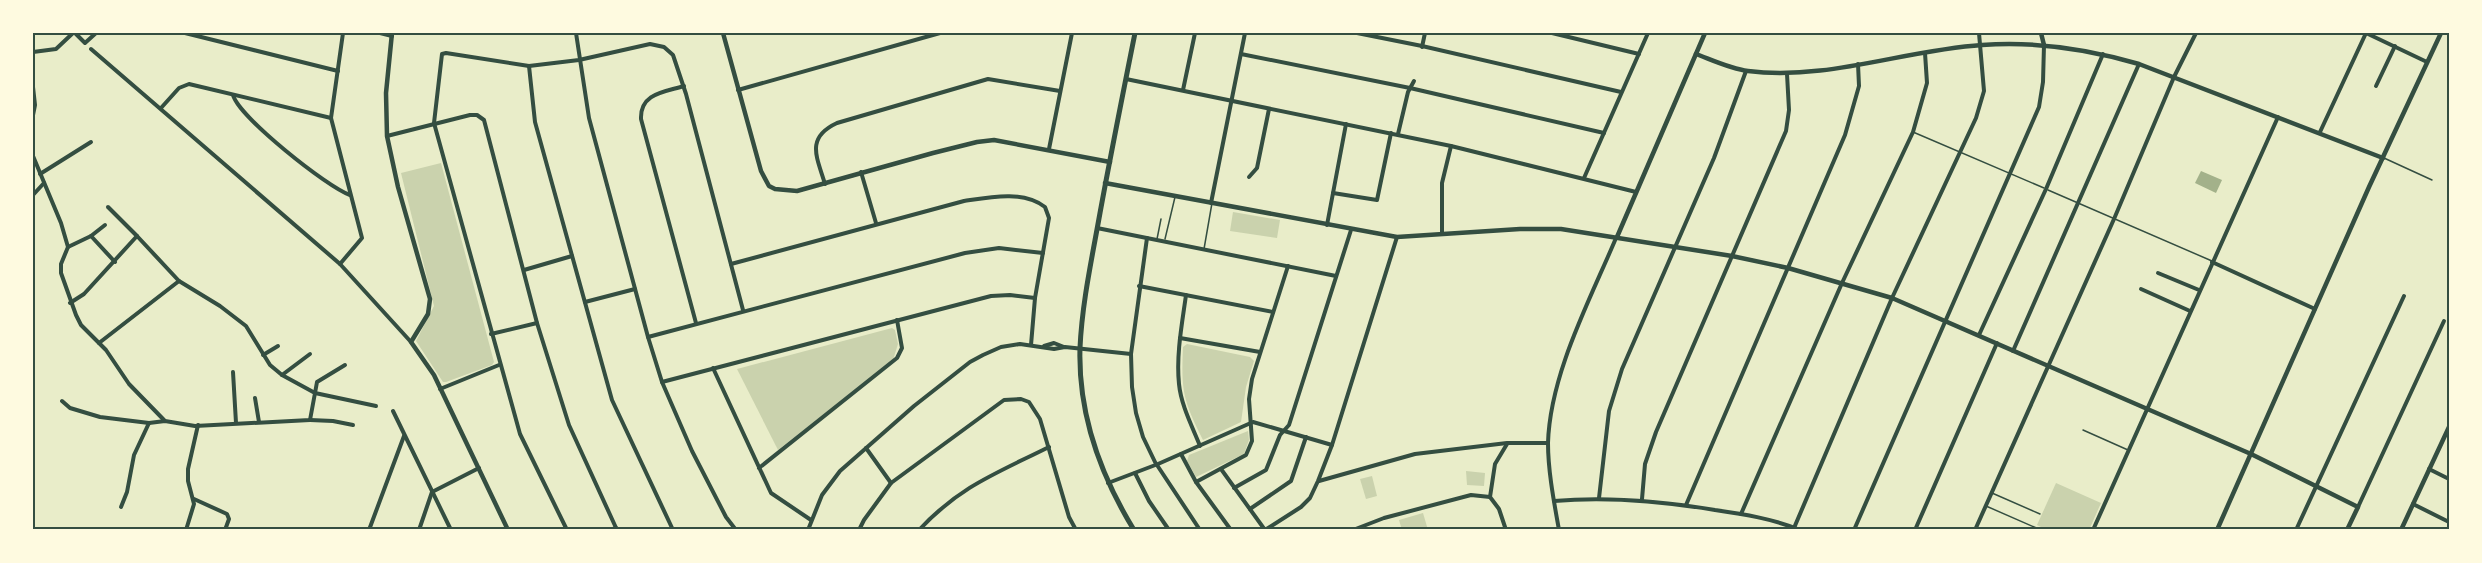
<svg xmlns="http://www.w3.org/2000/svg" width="2482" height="563" font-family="Montserrat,sans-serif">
<rect width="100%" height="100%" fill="#e9edc9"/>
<g fill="#cad2ad">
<polygon points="441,163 494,362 492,365 446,382 443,382 416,341 434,306 401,173"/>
<polygon points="1233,212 1280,220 1277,238 1230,231"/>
<polygon points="892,328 895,330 898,344 893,360 778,450 737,369"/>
<path d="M 1187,344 L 1250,357 L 1254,361 L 1246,387 L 1241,422 L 1203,440 C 1183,400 1181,391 1183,347 Z"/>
<polygon points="1248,431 1249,440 1244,454 1196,477 1187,461 1189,455"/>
<polygon points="1466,471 1485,473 1484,486 1467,485"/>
<polygon points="1372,476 1377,496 1366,499 1360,479"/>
<polygon points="2056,483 2101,503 2089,530 2047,530 2037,525"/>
<polygon points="1423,513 1428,530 1402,530 1399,520"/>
</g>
<polygon fill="#a3b18a" points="2201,171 2222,180 2216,193 2195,183"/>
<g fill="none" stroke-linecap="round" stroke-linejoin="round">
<g stroke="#344e41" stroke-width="1.5">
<polyline points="1913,132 2044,188"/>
<polyline points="2384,158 2432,180"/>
<polyline points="2048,190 2212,261"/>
<polyline points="1157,239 1161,219"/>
<polyline points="1165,239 1175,197"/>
<polyline points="1204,249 1212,203"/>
<polyline points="2083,430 2128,450"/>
<polyline points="1992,493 2040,514"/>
<polyline points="1986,506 2041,530"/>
</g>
<g stroke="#344e41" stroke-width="4">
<polyline points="75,33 85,43 96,33"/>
<polyline points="185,33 338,71"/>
<polyline points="380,33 392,36"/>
<polyline points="576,33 589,118 648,337 662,382 692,451 726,517 736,530"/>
<polyline points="1357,33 1422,46 1621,92"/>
<polyline points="1552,33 1639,54"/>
<polyline points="2366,33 2427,62"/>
<polyline points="1422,47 1425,33"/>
<polyline points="91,49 340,264 411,342"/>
<polyline points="33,52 56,49 73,33"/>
<polyline points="1241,54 1410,88 1604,133"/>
<polyline points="529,66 535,122 612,400 673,530"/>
<polyline points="1126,79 1451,146 1636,192"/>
<path d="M 684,86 C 665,92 640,93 641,119 L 696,323"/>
<polyline points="2376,86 2395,46"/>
<polyline points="33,87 35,105 33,115"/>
<polyline points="738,90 940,33"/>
<polyline points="1183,90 1195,33"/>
<path d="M 233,95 C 239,117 327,187 350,195"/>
<polyline points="161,108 179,88 189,84 331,118"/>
<polyline points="2320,132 2366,33"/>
<polyline points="1398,134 1408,92 1414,81"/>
<polyline points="387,136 470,115 477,115 484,120 537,323 569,425 617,530"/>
<polyline points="1049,149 1072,33"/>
<polyline points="33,156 61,223 68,247 61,264 61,273 76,315 81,325 106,350 129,384 164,420"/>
<polyline points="861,172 876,223"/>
<polyline points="40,174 91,142"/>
<polyline points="1249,177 1257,168 1269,109"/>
<polyline points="1584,178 1648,33"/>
<path d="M 825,184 C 817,157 805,138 837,123 L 988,79 L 1060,91"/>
<polyline points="1333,193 1377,200 1391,133"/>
<polyline points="33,195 44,183"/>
<polyline points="1211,203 1245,33"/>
<polyline points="108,207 137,236"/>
<polyline points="1327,225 1346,124"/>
<polyline points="1097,228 1336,276"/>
<polyline points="1442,234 1442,183 1451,146"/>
<polyline points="91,236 115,262"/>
<polyline points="1147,238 1131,354 1132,387 1136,413 1143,437 1155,462 1200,530"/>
<polyline points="68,247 91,236 105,225"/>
<polyline points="2212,262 2315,309"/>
<polyline points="340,264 362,238 331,118 343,33"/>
<path d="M 731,264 L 964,201 C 990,197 1023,190 1045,207 L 1049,218 L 1035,298 L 1031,345"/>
<polyline points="524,270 572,256"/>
<polyline points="2158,273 2199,290"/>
<polyline points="1139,286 1273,312"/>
<polyline points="2141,289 2190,311"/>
<path d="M 1186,295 C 1182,324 1176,355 1179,384 C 1181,405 1192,426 1200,446"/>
<polyline points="585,302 635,289"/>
<polyline points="491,334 537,323"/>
<polyline points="1979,335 2046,189 2103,54"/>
<polyline points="648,337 965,253 999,248 1043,253"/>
<polyline points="1180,338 1260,352"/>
<polyline points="99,343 179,281"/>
<polyline points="1044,346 1054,343 1064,347"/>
<polyline points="2013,351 2139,64"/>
<polyline points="263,355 278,346"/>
<polyline points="345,365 317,382 315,393 376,406"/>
<polyline points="713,368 771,493 811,520"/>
<polyline points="233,372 236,423"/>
<polyline points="282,375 310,354"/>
<polyline points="662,382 991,296 1010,295 1035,298"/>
<polyline points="440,389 499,365"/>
<polyline points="255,398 259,422"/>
<polyline points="62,401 70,408 100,417 149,423 165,421 195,426 310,420 315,393 282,375 270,365 246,326 220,306 179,281 137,236 84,294 70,303"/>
<polyline points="393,411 451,530"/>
<polyline points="310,420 333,421 353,425"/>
<polyline points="866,448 891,483"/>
<polyline points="1181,454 1196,482 1231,530"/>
<polyline points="759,468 897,358 902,348 897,320"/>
<polyline points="1221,469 1265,530"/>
<polyline points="2429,469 2449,479"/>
<polyline points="1135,473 1149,501 1169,530"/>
<polyline points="1319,481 1415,454 1507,443 1548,443"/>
<polyline points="1196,482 1246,455 1252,441 1249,399 1252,379 1288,266"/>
<polyline points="1108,483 1158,464 1253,422 1332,445"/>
<polyline points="1234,488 1266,470 1280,435 1289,425 1351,230"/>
<polyline points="1599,498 1609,411 1622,369 1714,158 1746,71"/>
<polyline points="194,499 227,514 229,519 225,530"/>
<polyline points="1642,499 1645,464 1656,432 1786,131 1789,110 1787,74"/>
<path d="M 1554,501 C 1609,496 1661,501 1715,510 C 1743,514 1774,519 1800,530"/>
<polyline points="2413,504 2449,522"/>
<polyline points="1686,505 1845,135 1859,86 1858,64"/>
<polyline points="121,507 127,492 134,455 149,423"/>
<polyline points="2358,507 2444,321"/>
<polyline points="1250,509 1291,481 1306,437"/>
<polyline points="1741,514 1842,283 1913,132 1927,83 1925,53"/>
<polyline points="1794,528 1892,298 1976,118 1984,91 1979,33"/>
<polyline points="186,530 194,504 188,481 188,469 198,425"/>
<polyline points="369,530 404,436"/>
<polyline points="419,530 432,492 479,468"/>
<polyline points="567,530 520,434 434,123 442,54 446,53 529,66 579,60 650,44 664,47 673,55 686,94 743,310"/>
<polyline points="610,530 616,528"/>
<polyline points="808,530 822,495 840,471 914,406 970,362 983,355 1001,347 1020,344 1054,349 1065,347 1131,354"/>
<polyline points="859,530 864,520 891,483 1004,400 1021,399 1029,402 1040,419 1069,517 1076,530"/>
<path d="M 919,530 C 960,486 997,473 1049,447"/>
<polyline points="1009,530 1022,530"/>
<polyline points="1265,530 1301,507 1310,498 1318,481 1332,445 1397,237"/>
<polyline points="1353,530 1384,518 1471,495 1490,497"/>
<polyline points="1506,530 1499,509 1490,497 1495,464 1507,444"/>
<path d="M 1559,530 C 1554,502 1548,471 1548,443 C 1550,374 1590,300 1616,238"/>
<polyline points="1854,530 2039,107 2043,82 2044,45"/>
<polyline points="1915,530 1997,343"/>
<polyline points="1975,530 2114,219 2174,77 2196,33"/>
<polyline points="2093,530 2278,117"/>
<polyline points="2296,530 2404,296"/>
</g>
<g stroke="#344e41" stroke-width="4.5">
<polyline points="392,33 386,93 387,136 398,187 430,299 428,314 411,342 434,375 508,530"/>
<polyline points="723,33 761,171 769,186 775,189 797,191 933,153 977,142 994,140 1110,162"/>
<polyline points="2041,33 2044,45"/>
<path d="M 1696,54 C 1712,60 1731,69 1748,71 C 1827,81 1904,50 1982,45 C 2036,41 2088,49 2139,64 L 2383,158"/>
<polyline points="1105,183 1397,237 1520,229 1561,229 1732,256 1788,268 1892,298 2251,454 2358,507 2347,530"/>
<polyline points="1617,237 1705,33"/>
<polyline points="2217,530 2369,187 2441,33"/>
<polyline points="2401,530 2449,427"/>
</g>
<path stroke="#344e41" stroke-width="5" d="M 1134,530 C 1101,476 1078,413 1080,348 C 1082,303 1092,258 1100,213 C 1111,153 1123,93 1135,33"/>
</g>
<rect width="2482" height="563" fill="none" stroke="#fefae0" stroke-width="69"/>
<rect x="34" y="34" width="2414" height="494" fill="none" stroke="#344e41" stroke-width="2"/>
</svg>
